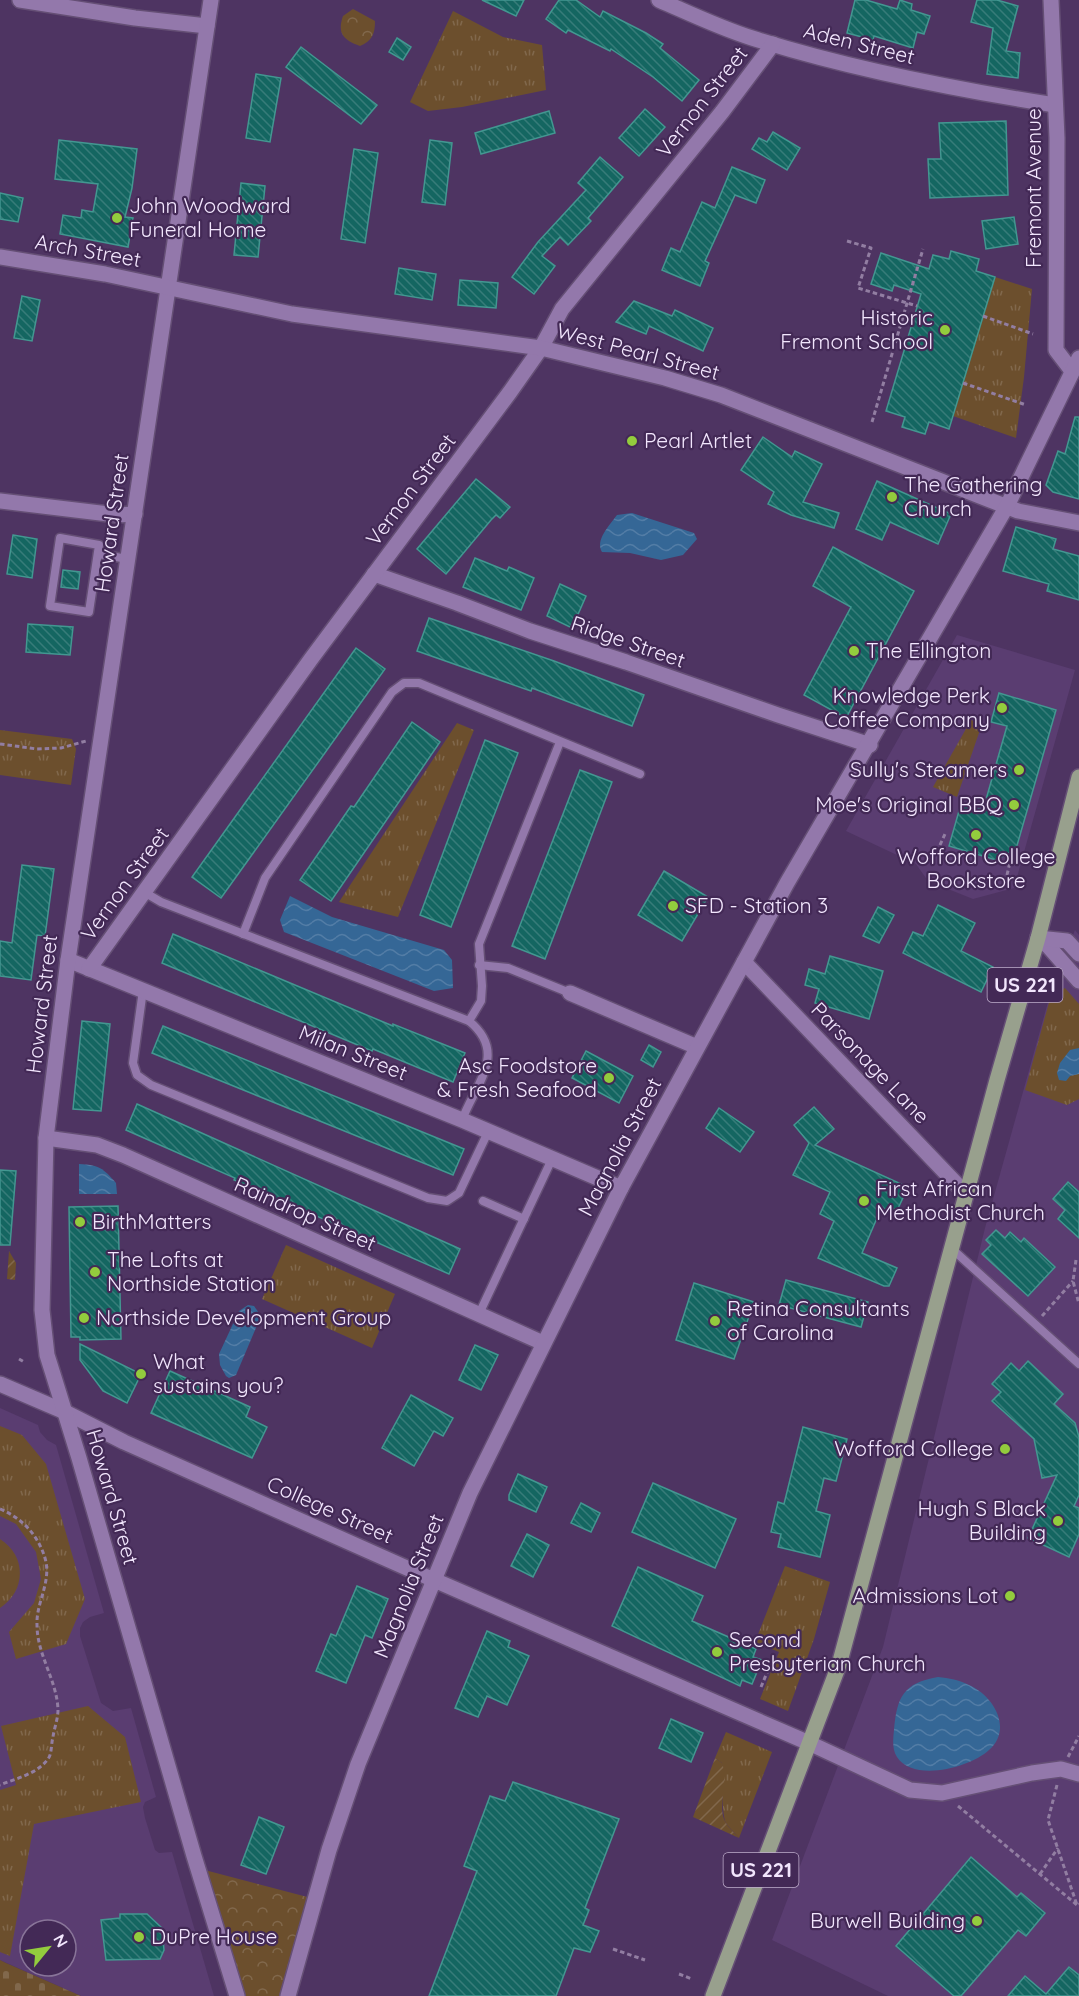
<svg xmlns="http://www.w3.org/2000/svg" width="1079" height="1996" font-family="Quicksand,sans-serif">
<defs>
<pattern id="grass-tufts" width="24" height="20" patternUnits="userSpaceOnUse" patternTransform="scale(1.5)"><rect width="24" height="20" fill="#6c4f2d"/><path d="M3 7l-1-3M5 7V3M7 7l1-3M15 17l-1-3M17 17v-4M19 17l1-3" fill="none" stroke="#81684c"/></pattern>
<pattern id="forest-crowns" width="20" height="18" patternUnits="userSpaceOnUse" patternTransform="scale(1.5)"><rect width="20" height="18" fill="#6c4f2d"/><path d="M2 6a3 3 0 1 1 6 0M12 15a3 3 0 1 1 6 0" fill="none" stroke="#81684c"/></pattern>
<pattern id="cemetery-stones" width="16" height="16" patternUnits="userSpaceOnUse" patternTransform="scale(1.5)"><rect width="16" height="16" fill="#6c4f2d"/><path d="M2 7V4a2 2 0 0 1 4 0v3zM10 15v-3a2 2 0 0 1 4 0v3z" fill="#81684c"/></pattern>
<pattern id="garden-furrows" width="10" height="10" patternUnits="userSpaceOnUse" patternTransform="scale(1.5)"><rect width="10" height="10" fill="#6c4f2d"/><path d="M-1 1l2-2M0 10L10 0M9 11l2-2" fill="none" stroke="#81684c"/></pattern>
<pattern id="water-waves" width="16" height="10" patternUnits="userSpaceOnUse" patternTransform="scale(1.5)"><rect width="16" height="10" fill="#356796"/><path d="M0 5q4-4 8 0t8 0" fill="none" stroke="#537da6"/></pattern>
<pattern id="building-back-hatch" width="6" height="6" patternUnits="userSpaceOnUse" patternTransform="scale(1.5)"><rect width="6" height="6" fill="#146661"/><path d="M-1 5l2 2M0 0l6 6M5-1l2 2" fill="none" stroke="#377c79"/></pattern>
</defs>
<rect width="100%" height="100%" fill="#4e3462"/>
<g fill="#5a3d71" fill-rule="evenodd">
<polygon points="957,635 1075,670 1014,888 973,899 928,881 916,864 846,831"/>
<polygon points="1075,930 1079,935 1079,1996 888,1996 772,1940 883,1647 985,1228 1050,995"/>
<path d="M 0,1408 L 38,1425 L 40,1432 L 47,1440 L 56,1445 L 104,1613 L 90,1617 L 83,1622 L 80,1628 L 80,1636 L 101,1703 L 113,1711 L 131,1708 L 156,1797 L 145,1802 L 143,1807 L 145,1818 L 155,1850 L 159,1853 L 172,1852 L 214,1996 L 81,1996 L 0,1960 ZM 30,1930 L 66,1930 L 66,1966 L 30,1966 Z"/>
</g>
<g fill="url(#grass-tufts)">
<polygon points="453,11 503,37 542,45 546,90 462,107 428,111 410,102"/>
<polygon points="995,277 1032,289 1024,377 1016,438 953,416"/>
<polygon points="971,720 982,724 957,797 933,787"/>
<polygon points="457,723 474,730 398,917 339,902"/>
<polygon points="0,730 72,739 76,749 71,785 0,775"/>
<polygon points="1065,988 1079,1004 1079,1099 1067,1105 1025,1090 1051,995"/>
<polygon points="286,1245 395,1294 372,1348 262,1299"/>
<polygon points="0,1426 22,1435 46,1464 85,1599 66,1644 16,1659 9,1632 34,1603 41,1579 36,1552 16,1524 0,1516"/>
<path d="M 0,1539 C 27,1556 26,1591 0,1608 Z"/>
<polygon points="785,1566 830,1582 814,1639 788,1711 760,1699 779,1652 755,1642"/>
<polygon points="88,1706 125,1737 141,1802 34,1824 10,1956 0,1952 0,1790 16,1785 1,1726"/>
<path d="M 726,1732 L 772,1752 L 739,1838 C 735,1833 729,1828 726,1823 C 721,1813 723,1777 722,1763 L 715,1758 Z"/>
</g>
<g fill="url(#forest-crowns)">
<path d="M 353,9 L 375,21 C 375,34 372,41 360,46 C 343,40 337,33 343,16 Z"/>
<polygon points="197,1868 315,1899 288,1996 237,1996"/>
</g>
<polygon fill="url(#cemetery-stones)" points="0,1960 6,1963 81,1996 0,1996"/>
<g fill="url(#garden-furrows)">
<polygon points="9,1251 16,1263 15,1280 7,1279"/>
<path d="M 715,1758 L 722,1763 C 729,1782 718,1803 724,1819 C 727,1827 734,1832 739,1838 L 693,1817 Z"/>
</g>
<g fill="url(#water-waves)">
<path d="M 632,513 L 694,533 L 697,539 L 683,555 L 661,560 L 630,553 L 602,552 C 595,540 609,526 617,515 Z"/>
<polygon points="290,896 332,917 444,950 452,960 453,988 434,991 284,932 280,920"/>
<polygon points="1079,1048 1079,1074 1070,1076 1066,1081 1059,1080 1057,1073 1060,1063 1070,1050"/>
<path d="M 79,1164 C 99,1165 103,1168 116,1183 L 117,1194 L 79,1194 Z"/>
<polygon points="248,1305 254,1306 261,1316 236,1375 229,1378 226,1376 220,1365 219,1354 239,1311"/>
<path d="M 938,1677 C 949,1678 959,1680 969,1685 C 994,1696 1013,1729 989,1750 C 971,1767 914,1783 897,1757 C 892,1749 893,1740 894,1730 C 897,1697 903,1683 938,1677 Z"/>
</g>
<g fill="url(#building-back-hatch)" stroke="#439791" stroke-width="1.5">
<polygon points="482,0 524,0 516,16"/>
<polygon points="559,0 576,0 600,17 603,11 646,33 663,44 660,48 699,80 682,101 653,77 611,49 610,51 568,30 566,33 546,19"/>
<polygon points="855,0 866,0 897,9 900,0 912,4 911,10 930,16 924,34 917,32 913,48 874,36 873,40 847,33"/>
<polygon points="977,0 997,0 1018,6 1006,51 1020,53 1018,78 987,74 993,28 971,22"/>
<polygon points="397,38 411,47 403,60 389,52"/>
<polygon points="301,47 377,105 361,124 286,67"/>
<polygon points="256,74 281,78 270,142 246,138"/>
<polygon points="645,109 665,127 639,156 619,138"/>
<polygon points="549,111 555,133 481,154 475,133"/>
<polygon points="1006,121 1008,195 930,198 928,159 941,159 939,123"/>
<polygon points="773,132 800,148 787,170 752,149 759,138 767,142"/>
<polygon points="59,140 137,149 132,188 125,217 133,218 128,247 60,234 63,215 81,218 82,210 93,212 98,184 55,179"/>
<polygon points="430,140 452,143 445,205 422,202"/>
<polygon points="354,149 378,153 365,243 341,239"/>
<polygon points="600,157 623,177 588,218 591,221 568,245 560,237 542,256 555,266 534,294 512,277 538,242 586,190 578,183"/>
<polygon points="732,167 765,180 756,203 735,195 705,261 709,263 700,286 662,270 671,248 680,252 702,202 715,208"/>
<polygon points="241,183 265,186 258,257 234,255"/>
<polygon points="0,193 23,198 18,222 0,219"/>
<polygon points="1014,217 1018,244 986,249 982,221"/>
<polygon points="951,251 979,259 976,271 995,277 949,429 929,422 925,434 902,427 905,417 886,411 921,294 894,285 892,291 871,284 881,253 929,269 933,255 949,259"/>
<polygon points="399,268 436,274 432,300 395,294"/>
<polygon points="460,280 498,283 496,308 458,305"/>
<polygon points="22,296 40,300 32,341 14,338"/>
<polygon points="634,301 672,316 675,310 713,328 703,351 649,326 646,334 616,322"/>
<polygon points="1075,417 1079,417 1079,499 1053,492 1046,485 1058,451 1065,454"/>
<polygon points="763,437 792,457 795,451 822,464 803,502 839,513 834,528 791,515 768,504 774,492 741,470"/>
<polygon points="476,479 510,507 500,518 496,515 491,520 446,574 417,549"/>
<polygon points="877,481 951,514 938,544 890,522 882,540 856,529"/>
<polygon points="1016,527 1056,539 1053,549 1079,556 1079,600 1047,591 1049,584 1003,571"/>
<polygon points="13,535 37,539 32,578 7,574"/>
<polygon points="833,547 914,591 846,718 804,695 851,607 813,586"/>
<polygon points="475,558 507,571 509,567 534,578 521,610 463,587"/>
<polygon points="63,570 80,572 78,589 61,587"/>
<polygon points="560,584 586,596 572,628 547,616"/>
<polygon points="429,618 554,661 644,695 632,726 532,688 531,691 417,651"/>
<polygon points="28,624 73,627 70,655 26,652"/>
<polygon points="356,648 385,669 221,898 192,877"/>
<polygon points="999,693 1056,710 1016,849 996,860 949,846 961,804 983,810 1007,726 991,722"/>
<polygon points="412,722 440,742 331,901 300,880 351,806 354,807"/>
<polygon points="485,740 518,753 451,927 420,915"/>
<polygon points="580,770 612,782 545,959 512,946"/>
<polygon points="22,865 54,869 45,936 37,935 31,980 0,976 0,941 12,943"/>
<polygon points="664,871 708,897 682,941 638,915"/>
<polygon points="938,905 975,923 961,951 993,967 981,992 903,953 913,932 923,936"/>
<polygon points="878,907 894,915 879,943 863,936"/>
<polygon points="173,934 393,1026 393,1024 465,1053 453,1082 373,1049 372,1051 162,963"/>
<polygon points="830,956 883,971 869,1019 815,1003 819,989 805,985 809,969 825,974"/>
<polygon points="82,1021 110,1024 101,1111 73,1109"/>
<polygon points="163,1026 464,1149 453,1175 152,1053"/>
<polygon points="649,1045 661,1052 653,1067 641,1060"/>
<polygon points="586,1051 633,1076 619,1103 572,1078"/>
<polygon points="137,1104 460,1249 449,1274 234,1180 235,1178 126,1130"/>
<polygon points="814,1107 834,1129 815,1145 908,1187 894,1217 880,1211 862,1253 897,1268 889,1286 884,1286 818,1258 834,1221 820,1214 830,1192 793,1175 809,1143 794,1125"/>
<polygon points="719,1108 754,1132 740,1152 706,1128"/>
<polygon points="0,1170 16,1171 10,1245 0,1245"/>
<polygon points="1068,1182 1079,1192 1079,1238 1058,1219 1065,1210 1053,1199"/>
<polygon points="118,1206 121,1339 80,1340 80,1337 71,1337 69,1207"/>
<polygon points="996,1230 1005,1238 1010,1232 1021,1242 1024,1238 1055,1267 1028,1296 982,1254 991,1245 986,1240"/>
<polygon points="786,1280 868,1302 861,1327 779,1305"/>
<polygon points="694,1283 754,1302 734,1359 676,1340"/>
<polygon points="80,1344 141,1374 127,1403 103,1391 80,1360"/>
<polygon points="475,1345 498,1355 481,1390 459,1380"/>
<polygon points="1028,1361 1063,1394 1054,1404 1075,1423 1079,1437 1079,1495 1074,1506 1079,1508 1079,1534 1069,1557 1028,1538 1057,1475 1042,1478 1034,1439 992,1401 1001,1392 992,1384 1011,1363 1019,1371"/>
<polygon points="170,1371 250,1407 246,1417 267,1427 252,1458 151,1413"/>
<polygon points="411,1395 453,1418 443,1436 434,1431 414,1466 382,1448"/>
<polygon points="803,1427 847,1439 836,1481 824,1478 816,1511 830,1515 820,1557 778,1547 781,1534 771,1532 778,1502 784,1504"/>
<polygon points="518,1474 547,1487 536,1512 509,1500 509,1495"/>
<polygon points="653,1483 736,1519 715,1568 632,1532"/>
<polygon points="581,1503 600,1513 591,1532 571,1523"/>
<polygon points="527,1534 549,1545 533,1577 511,1566"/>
<polygon points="638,1567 703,1596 692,1621 756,1649 753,1657 762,1660 752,1684 742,1680 740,1686 612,1626"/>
<polygon points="357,1586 388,1599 372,1638 365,1635 346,1683 316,1671 331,1634 336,1636"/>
<polygon points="487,1631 510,1641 508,1647 529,1656 507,1705 487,1696 478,1717 455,1708"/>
<polygon points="671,1719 703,1733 691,1762 659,1748"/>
<polygon points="513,1782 619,1819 585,1908 589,1910 583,1925 599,1931 590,1952 574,1948 556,1996 429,1996 477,1871 464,1866 490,1796 505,1801"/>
<polygon points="259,1817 284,1827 266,1874 241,1865"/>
<polygon points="971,1857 1017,1897 1021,1893 1045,1913 1026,1936 1018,1930 961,1996 954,1996 896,1946"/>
<polygon points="120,1914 147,1914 162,1928 164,1950 160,1959 106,1960 101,1920 120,1918"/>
<polygon points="1069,1967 1079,1975 1079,1996 1008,1996 1025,1976 1046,1994"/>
</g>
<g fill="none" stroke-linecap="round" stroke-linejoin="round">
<defs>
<g id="service">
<polygon points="60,538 99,545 89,612 50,606"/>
<polyline points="98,554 128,559"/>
<path d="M 144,892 L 161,902 L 469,1021 C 508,1053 476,1083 462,1120"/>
<polyline points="243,934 265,878 392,692 404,683 419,683 640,774"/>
<polyline points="479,965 508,968 570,993"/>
<polyline points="143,990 133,1063 137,1075 151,1085 428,1198 447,1201 459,1193 488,1132"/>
<polyline points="469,1021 481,1001 482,986 479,944 560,742"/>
<polyline points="483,1201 524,1219"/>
<polyline points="951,1248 1079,1364"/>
<polyline points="479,1314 552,1159"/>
</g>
<g id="minor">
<polyline points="20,0 135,18 207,26"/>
<path d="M 659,0 C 689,13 720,28 752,38 C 850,69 953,89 1055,105"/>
<polyline points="1051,0 1057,138 1056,350 1072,371"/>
<polyline points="0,501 117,515 135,514"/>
<polyline points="374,574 457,603 530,631 626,662 778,715 870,745"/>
<polyline points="1038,938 1049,947 1079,981"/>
<polyline points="1038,938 1067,941 1079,954"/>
<polyline points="68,960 462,1120 621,1188"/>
<polyline points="744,962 966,1194"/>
<polyline points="89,969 311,659 510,392 541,348 562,309 722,112 773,44"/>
<polyline points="570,993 697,1047"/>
<polyline points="46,1138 97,1145 123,1155 543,1343"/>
<polyline points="0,1384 63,1411 124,1442 418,1573 809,1743 910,1790 942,1793 1032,1773 1061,1769 1079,1774"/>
</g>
<g id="tertiary">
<polyline points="211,0 68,960 46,1138 42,1310 47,1355 53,1374 79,1458 194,1856 237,1996"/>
<polyline points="0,257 105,274 292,314 541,348 665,378 721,395 1018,511 1079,523"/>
<polyline points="288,1996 329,1850 358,1764 470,1493 621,1188 787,883 1007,506 1079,358"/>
</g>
<polyline id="primary" points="713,1996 839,1665 997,1080 1038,938 1079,777"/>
</defs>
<use href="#service" stroke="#654f75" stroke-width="11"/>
<use href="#minor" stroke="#654f75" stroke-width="18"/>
<use href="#tertiary" stroke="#654f75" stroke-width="18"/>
<use href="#primary" stroke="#654f75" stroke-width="18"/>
<g stroke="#927ea2" stroke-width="3" stroke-dasharray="4.5 3" stroke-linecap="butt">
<polyline points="847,241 871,248 858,288 917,306"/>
<polyline points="983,316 1033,334"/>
<polyline points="896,340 907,343"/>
<polyline points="963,383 1026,405"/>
<polyline points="872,422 923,249"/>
<polyline points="0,744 37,749 61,748 86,741"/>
<polyline points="940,845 945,834"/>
<polyline points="1007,875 1010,862"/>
<polyline points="1076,1260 1073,1281 1079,1304"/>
<polyline points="1042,1316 1073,1281"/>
<polyline points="19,1359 24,1362"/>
<path d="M 0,1509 C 22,1518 38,1535 45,1558 C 52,1582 36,1602 37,1625 C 37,1655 57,1680 58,1710 C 58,1719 54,1729 53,1737 C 51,1744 52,1754 48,1759 C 37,1774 17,1778 0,1785"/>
<polyline points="761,1687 771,1663"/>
<polyline points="1068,1757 1079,1736"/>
<polyline points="1057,1785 1048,1820 1077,1905 1079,1904"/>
<polyline points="958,1806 1077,1905"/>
<polyline points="1040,1874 1058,1848"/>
<polyline points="613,1949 645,1960"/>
<polyline points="679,1974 692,1979"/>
</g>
<use href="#service" stroke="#9378ab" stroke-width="8"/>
<use href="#minor" stroke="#9378ab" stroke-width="15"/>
<use href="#tertiary" stroke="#9378ab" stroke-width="15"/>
<use href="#primary" stroke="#98a08d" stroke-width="15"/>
</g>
<g fill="#93cc3d" stroke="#432956" stroke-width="2">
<circle cx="117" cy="218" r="6"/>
<circle cx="945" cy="330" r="6"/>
<circle cx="632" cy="441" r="6"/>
<circle cx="892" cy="497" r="6"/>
<circle cx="854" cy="651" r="6"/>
<circle cx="1002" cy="708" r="6"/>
<circle cx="1019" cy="770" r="6"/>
<circle cx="1014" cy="805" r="6"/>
<circle cx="976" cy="835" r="6"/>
<circle cx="673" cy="906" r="6"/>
<circle cx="609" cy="1078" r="6"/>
<circle cx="864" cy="1201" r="6"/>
<circle cx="80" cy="1222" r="6"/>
<circle cx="95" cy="1272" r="6"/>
<circle cx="84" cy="1318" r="6"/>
<circle cx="715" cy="1321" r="6"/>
<circle cx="141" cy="1374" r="6"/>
<circle cx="1005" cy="1449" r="6"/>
<circle cx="1058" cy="1521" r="6"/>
<circle cx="1010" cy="1596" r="6"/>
<circle cx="717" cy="1652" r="6"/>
<circle cx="977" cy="1921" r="6"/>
<circle cx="139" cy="1937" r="6"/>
</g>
<g text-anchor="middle" stroke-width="4.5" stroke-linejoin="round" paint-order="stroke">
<g fill="#432956" stroke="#beadcb" stroke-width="1.5">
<rect x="987.5" y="968" width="75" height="34" rx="4.5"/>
<rect x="723.5" y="1853" width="75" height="34" rx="4.5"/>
</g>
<g font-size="20" font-weight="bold" fill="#f2e6fd">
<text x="1025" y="992">US 221</text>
<text x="761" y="1877">US 221</text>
</g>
<g font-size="21" fill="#f2e6fd" stroke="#432956">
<text transform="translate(859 44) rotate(14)" y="7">Aden Street</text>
<text transform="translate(702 102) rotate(-52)" y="7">Vernon Street</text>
<text transform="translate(1034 188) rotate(-90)" y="7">Fremont Avenue</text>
<text transform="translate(88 251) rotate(10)" y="7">Arch Street</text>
<text transform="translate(638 352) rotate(15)" y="7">West Pearl Street</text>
<text transform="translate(411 490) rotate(-53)" y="7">Vernon Street</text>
<text transform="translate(112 523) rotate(-82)" y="7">Howard Street</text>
<text transform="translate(628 642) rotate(19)" y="7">Ridge Street</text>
<text transform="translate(125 884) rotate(-54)" y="7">Vernon Street</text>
<text transform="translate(42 1004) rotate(-83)" y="7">Howard Street</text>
<text transform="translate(353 1053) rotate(22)" y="7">Milan Street</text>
<text transform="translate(870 1063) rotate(46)" y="7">Parsonage Lane</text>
<text transform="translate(620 1147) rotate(-62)" y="7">Magnolia Street</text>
<text transform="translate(305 1214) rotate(24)" y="7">Raindrop Street</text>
<text transform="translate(112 1497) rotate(74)" y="7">Howard Street</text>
<text transform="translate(330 1510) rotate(24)" y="7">College Street</text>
<text transform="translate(409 1586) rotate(-68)" y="7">Magnolia Street</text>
</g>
<g font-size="21" fill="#f2e6fd" stroke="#432956" text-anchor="start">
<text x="129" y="213">John Woodward<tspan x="129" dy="24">Funeral Home</tspan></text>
<text x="933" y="325" text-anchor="end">Historic<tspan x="933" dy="24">Fremont School</tspan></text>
<text x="644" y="448">Pearl Artlet</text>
<text x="904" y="492">The Gathering<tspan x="904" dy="24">Church</tspan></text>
<text x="866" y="658">The Ellington</text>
<text x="990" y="703" text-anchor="end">Knowledge Perk<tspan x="990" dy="24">Coffee Company</tspan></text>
<text x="1007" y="777" text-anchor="end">Sully's Steamers</text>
<text x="1002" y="812" text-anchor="end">Moe's Original BBQ</text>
<text x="976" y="864" text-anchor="middle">Wofford College<tspan x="976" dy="24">Bookstore</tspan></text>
<text x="685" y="913">SFD - Station 3</text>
<text x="597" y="1073" text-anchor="end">Asc Foodstore<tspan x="597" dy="24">&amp; Fresh Seafood</tspan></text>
<text x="876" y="1196">First African<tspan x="876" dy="24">Methodist Church</tspan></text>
<text x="92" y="1229">BirthMatters</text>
<text x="107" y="1267">The Lofts at<tspan x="107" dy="24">Northside Station</tspan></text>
<text x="727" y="1316">Retina Consultants<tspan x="727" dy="24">of Carolina</tspan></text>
<text x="96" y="1325">Northside Development Group</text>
<text x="153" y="1369">What<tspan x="153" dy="24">sustains you?</tspan></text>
<text x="993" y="1456" text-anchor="end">Wofford College</text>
<text x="1046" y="1516" text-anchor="end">Hugh S Black<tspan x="1046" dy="24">Building</tspan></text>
<text x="998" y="1603" text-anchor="end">Admissions Lot</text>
<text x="729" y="1647">Second<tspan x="729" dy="24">Presbyterian Church</tspan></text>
<text x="965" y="1928" text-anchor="end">Burwell Building</text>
<text x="151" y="1944">DuPre House</text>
</g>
</g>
<g transform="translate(48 1948) rotate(60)"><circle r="28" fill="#432956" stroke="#897599" stroke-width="1.5"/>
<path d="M0-4.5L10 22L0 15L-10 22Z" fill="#93cc3d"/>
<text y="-9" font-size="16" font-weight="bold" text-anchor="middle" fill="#f2e6fd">N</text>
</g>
</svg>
